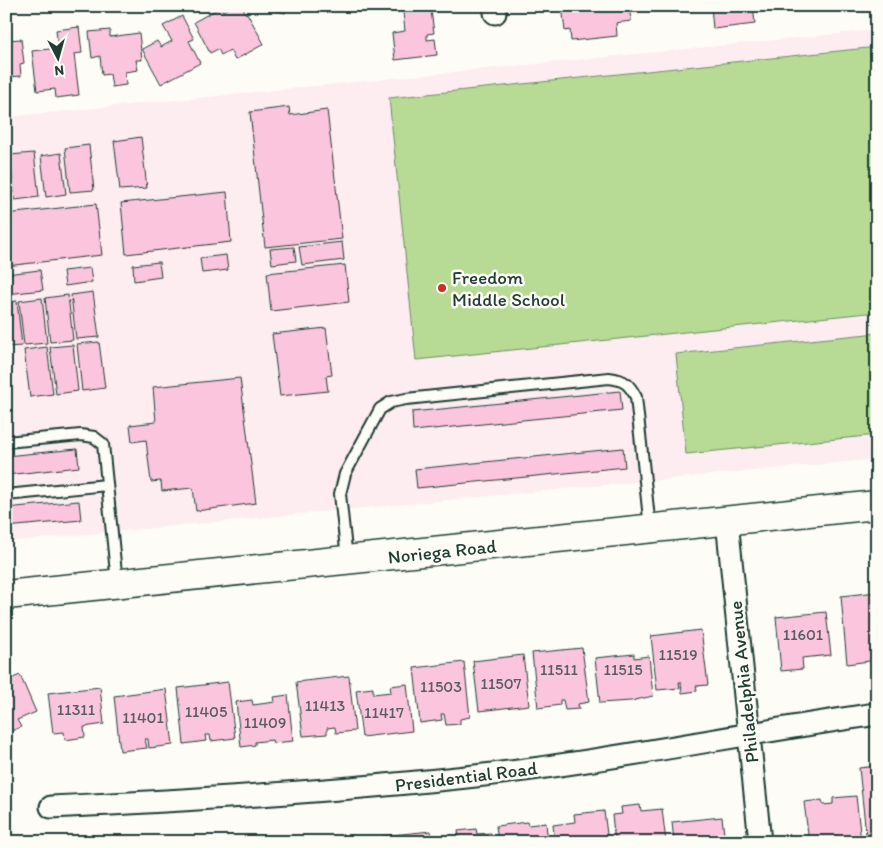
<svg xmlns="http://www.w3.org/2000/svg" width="883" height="848" viewBox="0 0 883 848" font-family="Itim,sans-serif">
  <rect width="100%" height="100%" fill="#fdfcf7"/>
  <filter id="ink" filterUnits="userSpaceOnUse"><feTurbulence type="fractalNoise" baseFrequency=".02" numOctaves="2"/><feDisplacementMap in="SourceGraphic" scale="10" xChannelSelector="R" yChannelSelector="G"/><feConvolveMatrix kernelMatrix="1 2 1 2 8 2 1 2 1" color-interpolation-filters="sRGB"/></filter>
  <g filter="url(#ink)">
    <polygon fill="#fdecf0" points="877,30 877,459 6,542 6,117"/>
    <g fill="#b7db95" stroke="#6b8c64">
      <polygon points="877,47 877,312 416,360 389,98"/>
      <polygon points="877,333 877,435 686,454 676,354"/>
    </g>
    <g fill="#fcc5de" stroke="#1f3d34">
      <polygon points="232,6 242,6 246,14 247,13 264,44 235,60 230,50 221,55 218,49 210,53 194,22 221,7 223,11"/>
      <polygon points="258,6 287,6 285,13"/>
      <polygon points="562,6 629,6 631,21 616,23 617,36 571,41 570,30 565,31"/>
      <polygon points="711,6 753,6 755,24 713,29"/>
      <polygon points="431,10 434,33 427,34 427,40 435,39 437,55 395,60 392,33 405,31 403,13"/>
      <polygon points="182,16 194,39 189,41 200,63 161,84 142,49 157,41 161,47 172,41 163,26"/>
      <polygon points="79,27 82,53 74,54 79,95 56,98 55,89 37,91 32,51 58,48 56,30"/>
      <polygon points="110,30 110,37 139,33 142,60 136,60 138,70 125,72 126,85 112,87 110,74 102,75 100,56 92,58 89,32"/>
      <polygon points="21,39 24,63 20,64 21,76 9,77 11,89 6,90 6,40"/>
      <polygon points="289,107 290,115 327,110 342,239 265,247 250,112"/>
      <polygon points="141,137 147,188 120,190 114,141"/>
      <polygon points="89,145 94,190 70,192 65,148"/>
      <polygon points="34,153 39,197 15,200 10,155"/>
      <polygon points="61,153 66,194 46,197 41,156"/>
      <polygon points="227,192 231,242 126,254 121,203"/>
      <polygon points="96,204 102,255 6,266 6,214"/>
      <polygon points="342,242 344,260 302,265 299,247"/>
      <polygon points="294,247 296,261 272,264 270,249"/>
      <polygon points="226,255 228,270 202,273 200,258"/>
      <polygon points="159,262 161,277 134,281 133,265"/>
      <polygon points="345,265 349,302 271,311 267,273"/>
      <polygon points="90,268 92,282 65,286 63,271"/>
      <polygon points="40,270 43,290 6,294 6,274"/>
      <polygon points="93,292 99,337 76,339 71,295"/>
      <polygon points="68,295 73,340 50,342 45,298"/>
      <polygon points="42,298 47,343 24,345 19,301"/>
      <polygon points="17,301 22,346 6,347 6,302"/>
      <polygon points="326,328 332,375 326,376 328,391 280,396 272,334"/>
      <polygon points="99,342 105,388 82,391 77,344"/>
      <polygon points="73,345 78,391 56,394 50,347"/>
      <polygon points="47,347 53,394 30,397 24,350"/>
      <polygon points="240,378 256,503 196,511 193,488 162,491 161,481 151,482 146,440 132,442 130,425 156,422 153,387"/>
      <polygon points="620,391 622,410 413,431 412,412"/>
      <polygon points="623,448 625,467 417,488 415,469"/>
      <polygon points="77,449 79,467 6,475 6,456"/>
      <polygon points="79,501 81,520 6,527 6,508"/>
      <polygon points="877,592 877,660 847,664 841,596"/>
      <polygon points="826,612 831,655 802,658 803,669 781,671 776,617"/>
      <polygon points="701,630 708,685 696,686 697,691 682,693 681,682 679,682 680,688 657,690 651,636"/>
      <polygon points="582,648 589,702 578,704 579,709 565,710 563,700 560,700 560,705 538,708 532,653"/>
      <polygon points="634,654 634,658 649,656 653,696 631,701 600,703 595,658"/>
      <polygon points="523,655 529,705 479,711 473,661"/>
      <polygon points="464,662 470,717 460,719 460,724 446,725 444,714 441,714 442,720 420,723 414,668"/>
      <polygon points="20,675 36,712 17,720 21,727 6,733 6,681"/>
      <polygon points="349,676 355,731 336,733 335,727 327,728 327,734 303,736 296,682"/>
      <polygon points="228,682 235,738 211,741 210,735 205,735 206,741 184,744 178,688"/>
      <polygon points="407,684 412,731 362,737 356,690 373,688 373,694 391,692 390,686"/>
      <polygon points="100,687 104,724 84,727 85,737 65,740 64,732 53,733 48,693"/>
      <polygon points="166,689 173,745 149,748 148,739 145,739 147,748 120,751 114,696"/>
      <polygon points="288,695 293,741 273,743 272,740 255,742 255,745 241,747 236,702 252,700 253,705 275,702 274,697"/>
      <polygon points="877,766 877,833 866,834 859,768"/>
      <polygon points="856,796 861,841 809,842 804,802 822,800 823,805 833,804 833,798"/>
      <polygon points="640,805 641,811 662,809 666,842 615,842 612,815 622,814 621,807"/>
      <polygon points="604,811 608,842 555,842 553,825 575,822 574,814"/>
      <polygon points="722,817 725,842 674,842 672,822"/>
      <polygon points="527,822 528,825 546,823 548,842 498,842 496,826"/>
      <polygon points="476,829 477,834 491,833 492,842 440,842 440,839 459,837 458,831"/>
      <polygon points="431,831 432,842 382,842 382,836"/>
      <polygon points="374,837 375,842 355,842 355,839"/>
    </g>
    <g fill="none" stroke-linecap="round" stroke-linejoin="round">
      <g stroke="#1f3d34" stroke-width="14">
        <g id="lane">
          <polyline points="6,442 81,435 94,437 103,444 117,583"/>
          <polyline points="6,495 107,485"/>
          <path d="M347,559L340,494L345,474L380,409L391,402L406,399L609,378C625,380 629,384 636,397L650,528"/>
        </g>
      </g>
      <g stroke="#1f3d34" stroke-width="25">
        <g id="street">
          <polyline points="495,6 495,13"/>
          <polyline points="727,521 760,842"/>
          <path d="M51,807C199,800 346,791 493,774C622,759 749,732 877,714"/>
        </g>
      </g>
      <g stroke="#1f3d34" stroke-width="31">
        <polyline id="secondary" points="6,595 877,505"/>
      </g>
      <use href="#lane" stroke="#fdfcf7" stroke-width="10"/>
      <use href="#street" stroke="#fdfcf7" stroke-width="21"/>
      <use href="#secondary" stroke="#fdfcf7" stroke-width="28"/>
    </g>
  </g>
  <circle fill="#c8321e" stroke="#fdfcf7" stroke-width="2" cx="442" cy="288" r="5"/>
  <g text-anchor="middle" stroke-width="5" stroke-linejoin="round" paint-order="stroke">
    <g font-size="16" fill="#565f5e">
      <text x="803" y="640">11601</text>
      <text x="678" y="660">11519</text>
      <text x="559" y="675">11511</text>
      <text x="623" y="675">11515</text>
      <text x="501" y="689">11507</text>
      <text x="441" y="692">11503</text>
      <text x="325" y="711">11413</text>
      <text x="76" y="715">11311</text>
      <text x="206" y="717">11405</text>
      <text x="384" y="718">11417</text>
      <text x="143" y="723">11401</text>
      <text x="265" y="728">11409</text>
    </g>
    <g font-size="19" fill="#1f3d34" stroke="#fdfcf7" text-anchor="start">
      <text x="452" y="284">Freedom<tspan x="452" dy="22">Middle School</tspan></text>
    </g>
    <g font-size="19" fill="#1f3d34" stroke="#fdfcf7">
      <text transform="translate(442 551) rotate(-6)" y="7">Noriega Road</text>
      <text transform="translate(743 682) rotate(-96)" y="7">Philadelphia Avenue</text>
      <text transform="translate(466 776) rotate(-7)" y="7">Presidential Road</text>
    </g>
  </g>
  <rect width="883" height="848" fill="none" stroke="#fdfcf7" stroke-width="25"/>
  <rect x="12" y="12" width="858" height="823" fill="none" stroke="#1f3d34" stroke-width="2" filter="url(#ink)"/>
  <g transform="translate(58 58) rotate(174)" stroke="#fdfcf7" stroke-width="4" paint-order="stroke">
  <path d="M0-4L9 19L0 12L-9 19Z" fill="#1f3d34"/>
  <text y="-8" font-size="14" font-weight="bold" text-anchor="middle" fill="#1f3d34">N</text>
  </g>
</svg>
